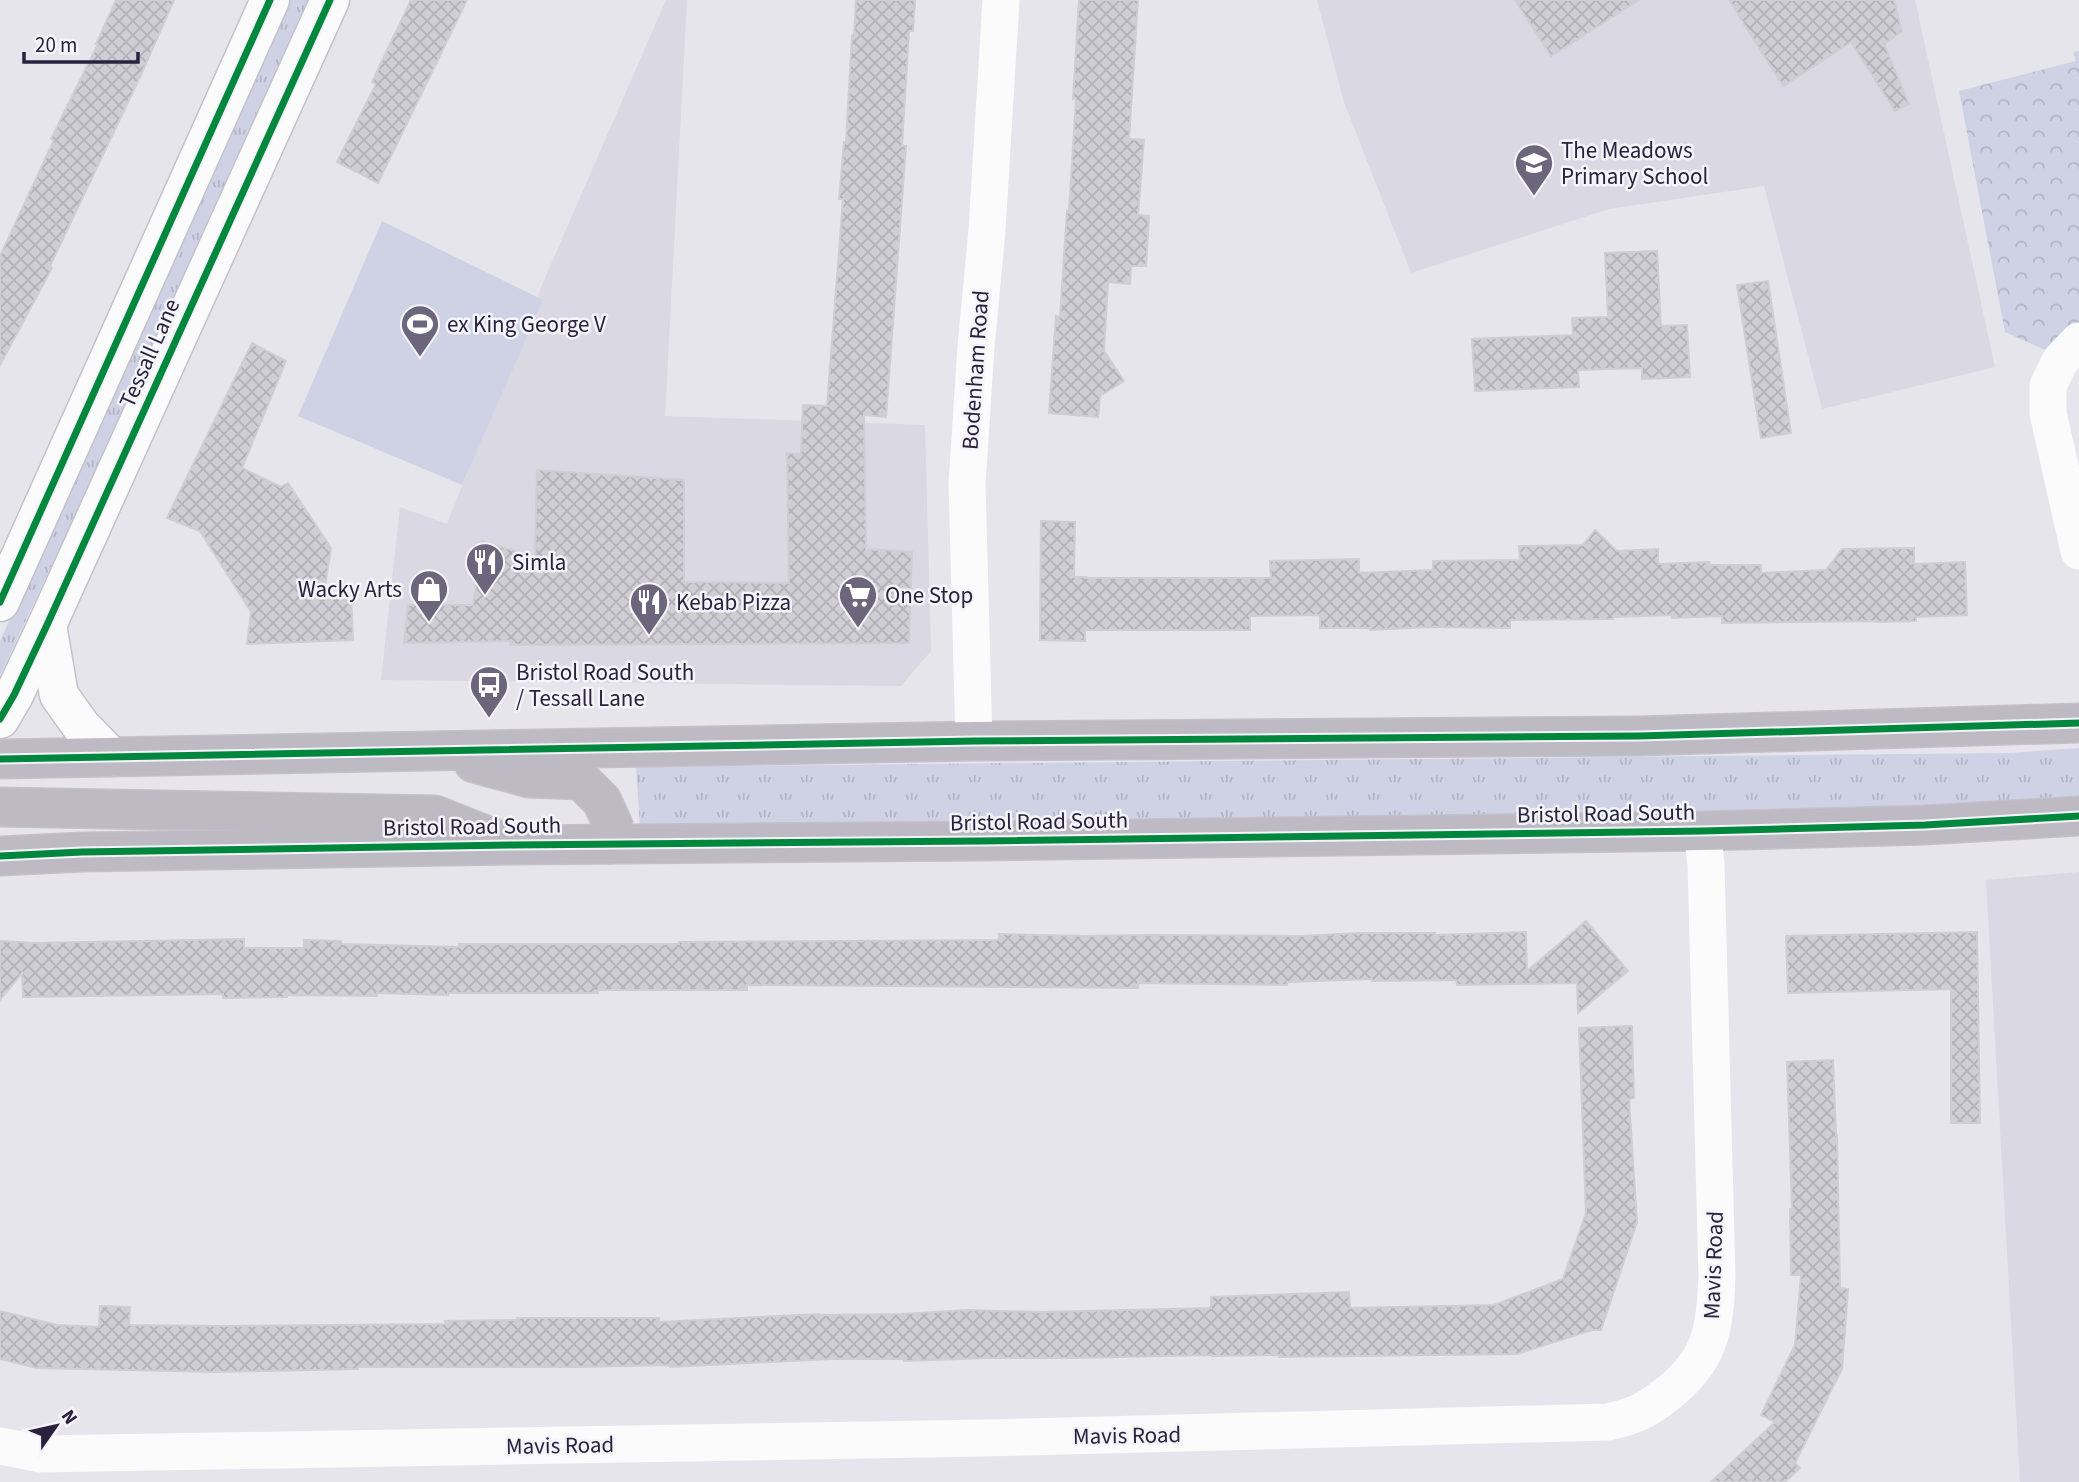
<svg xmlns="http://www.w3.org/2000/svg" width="2079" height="1482" viewBox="0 0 2079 1482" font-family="'Source Sans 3',sans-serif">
  <defs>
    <pattern id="grass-tufts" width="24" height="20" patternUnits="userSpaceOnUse" patternTransform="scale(1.75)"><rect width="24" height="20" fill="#cfd2e4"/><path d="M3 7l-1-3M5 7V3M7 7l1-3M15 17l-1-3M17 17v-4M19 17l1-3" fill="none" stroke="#b2b4c5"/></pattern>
    <pattern id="park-crowns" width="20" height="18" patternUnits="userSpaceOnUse" patternTransform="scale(1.75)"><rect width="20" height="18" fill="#cfd2e4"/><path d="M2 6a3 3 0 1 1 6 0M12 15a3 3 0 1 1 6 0" fill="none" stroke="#b2b4c5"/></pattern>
    <pattern id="building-cross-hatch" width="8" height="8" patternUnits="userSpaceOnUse" patternTransform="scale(1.75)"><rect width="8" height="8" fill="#cfced4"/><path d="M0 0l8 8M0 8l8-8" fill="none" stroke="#b2b1b7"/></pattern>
  </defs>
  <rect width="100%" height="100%" fill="#e6e5eb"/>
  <g fill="#d9d8e3">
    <polygon points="666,0 687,0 665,416 925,425 931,651 901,686 381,680 400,507 447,524 545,278"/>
    <polygon points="1317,0 1915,0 1995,367 1822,409 1764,186 1609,209 1411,273 1344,102"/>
    <polygon points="2079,872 2079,1482 2020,1482 1986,880"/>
  </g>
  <g fill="url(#grass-tufts)">
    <polygon points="289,0 318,0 0,675 0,641"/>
    <polygon points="2079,748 2079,800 1961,810 640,828 636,767 2009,753"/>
  </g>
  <polygon fill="url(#park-crowns)" points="2079,51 2079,333 2054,354 2005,332 1959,91 2076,61 2073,52"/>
  <polygon fill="#cfd2e4" points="382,221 543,300 462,485 298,416"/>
  <g fill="url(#building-cross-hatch)" stroke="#cfced4" stroke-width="2">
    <polygon points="116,0 174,0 140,77 50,266 52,268 0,365 0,256 54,140 51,139 98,44 96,44"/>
    <polygon points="411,0 467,0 378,183 337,162 376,84 372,82"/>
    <polygon points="856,0 915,0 913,31 909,31 902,146 906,146 886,417 864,415 866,549 912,552 909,643 510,645 510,641 404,643 408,605 473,605 482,541 535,557 537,470 684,480 684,582 789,583 787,453 801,454 803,405 827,406 843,199 839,199 844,142 846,142 852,35 854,35"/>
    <polygon points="1079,0 1138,0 1129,139 1144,140 1138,215 1149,216 1146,266 1131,266 1130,284 1108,282 1104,351 1124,381 1100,396 1098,417 1049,413 1056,316 1060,317 1067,211 1069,211 1076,99 1073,99"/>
    <polygon points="1515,0 1639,0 1551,56"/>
    <polygon points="1729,0 1894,0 1902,31 1884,44 1909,104 1895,111 1851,42 1783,86"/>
    <polygon points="1657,251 1661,326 1687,325 1690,377 1642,379 1642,368 1578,370 1579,387 1475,391 1472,339 1573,335 1572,318 1608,317 1605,253"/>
    <polygon points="1768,281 1791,433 1761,438 1737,285"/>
    <polygon points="252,343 286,361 242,468 281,487 288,483 331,548 324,594 351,594 353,640 247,644 251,612 200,531 167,518"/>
    <polygon points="1041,521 1075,522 1074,577 1086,577 1086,578 1271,578 1270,561 1359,559 1359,573 1433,570 1433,561 1520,560 1519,546 1583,545 1595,530 1617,551 1658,549 1658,564 1709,562 1709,565 1761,565 1761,573 1826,570 1842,549 1914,548 1914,564 1965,562 1967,615 1916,617 1916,621 1876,622 1876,621 1722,623 1722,616 1672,618 1672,615 1613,617 1613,619 1510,620 1510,628 1429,627 1370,630 1370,628 1320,628 1320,615 1250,616 1250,630 1085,630 1085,641 1040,640"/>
    <polygon points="1586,921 1628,971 1578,1013 1577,983 1457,985 1456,980 1372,981 1372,979 1287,982 1287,985 1138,983 1138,988 747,985 747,990 598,990 598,993 448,993 448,995 377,993 377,996 287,995 287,997 223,998 223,994 23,997 22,973 0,1000 0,941 35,943 244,939 244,948 304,948 304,940 341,941 341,944 459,947 459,944 679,944 679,942 999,940 999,934 1086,936 1149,935 1300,936 1361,933 1435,933 1435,935 1526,932 1527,971"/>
    <polygon points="1977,932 1980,1123 1951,1123 1951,989 1788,993 1786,936"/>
    <polygon points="1632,1026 1634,1098 1629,1099 1637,1222 1601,1330 1592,1330 1517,1354 1279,1357 1279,1355 1212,1356 1212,1355 1074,1358 988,1358 904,1361 904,1359 832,1359 670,1367 669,1365 582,1367 358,1367 358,1369 215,1372 37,1368 0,1359 0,1311 57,1325 99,1327 100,1306 130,1307 129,1325 223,1326 445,1324 445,1321 517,1320 517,1318 659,1318 659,1322 819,1314 819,1315 902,1314 967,1310 1041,1312 1211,1308 1211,1297 1349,1292 1350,1308 1494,1305 1563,1279 1586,1213 1579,1028"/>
    <polygon points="1833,1060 1836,1135 1837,1135 1840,1288 1848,1289 1842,1369 1795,1463 1800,1468 1785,1482 1711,1482 1775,1422 1761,1415 1795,1345 1801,1275 1791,1275 1790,1209 1792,1209 1787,1062"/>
  </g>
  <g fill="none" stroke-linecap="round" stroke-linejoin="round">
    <g stroke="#c4c1cb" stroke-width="41">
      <g id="secondary">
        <polyline points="0,602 270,0"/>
        <polyline points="47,625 59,695 81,726 111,757"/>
        <polyline points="0,719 14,695 47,625 330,0"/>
      </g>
    </g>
    <g stroke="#c3c1ca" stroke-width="41">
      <g id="highway">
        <polyline points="0,759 974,741 1639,736 2079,723"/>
        <polyline points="474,763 529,778 581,780 602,801 613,825 610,844"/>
        <polyline points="0,807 435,815 493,838"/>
        <polyline points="0,856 82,852 512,845 980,841 1702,831 1925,825 2079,816"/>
      </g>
    </g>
    <g stroke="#fbfbfc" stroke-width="37">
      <polyline points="2079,341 2060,361 2048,386 2048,413 2079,551"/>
      <polyline points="974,741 967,484 976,347 987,230 1001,0"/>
      <path d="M0,1446L41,1454L985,1438L1608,1422C1634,1416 1644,1412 1666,1395C1710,1361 1715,1331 1717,1277L1706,864L1702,831"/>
    </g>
    <use href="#secondary" stroke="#fbfbfc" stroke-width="38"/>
    <use href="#highway" stroke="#bdbac3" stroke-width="38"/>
    <g stroke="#f4f4f9" stroke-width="11">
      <g id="cycleway">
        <polyline points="0,602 270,0"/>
        <polyline points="0,719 14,695 47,625 330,0"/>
        <polyline points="0,759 974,741 1639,736 2079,723"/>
        <polyline points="0,856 82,852 512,845 980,841 1702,831 1925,825 2079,816"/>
      </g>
    </g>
    <use href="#cycleway" stroke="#00873e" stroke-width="7"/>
  </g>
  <defs>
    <g id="school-pin" transform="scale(2.0125)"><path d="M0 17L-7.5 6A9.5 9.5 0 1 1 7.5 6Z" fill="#6b667b" stroke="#f4f4f9"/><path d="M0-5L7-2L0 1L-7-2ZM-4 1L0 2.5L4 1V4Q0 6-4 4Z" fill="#fff"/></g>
    <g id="stadium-pin" transform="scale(2.0125)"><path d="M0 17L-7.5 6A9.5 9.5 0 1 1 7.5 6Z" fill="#6b667b" stroke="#f4f4f9"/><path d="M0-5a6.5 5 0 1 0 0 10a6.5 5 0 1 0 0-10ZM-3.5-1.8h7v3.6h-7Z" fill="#fff"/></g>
    <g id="restaurant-pin" transform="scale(2.0125)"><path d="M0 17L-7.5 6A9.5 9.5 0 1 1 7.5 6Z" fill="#6b667b" stroke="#f4f4f9"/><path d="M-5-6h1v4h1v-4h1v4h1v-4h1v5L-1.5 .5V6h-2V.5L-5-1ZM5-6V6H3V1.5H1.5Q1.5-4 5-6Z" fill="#fff"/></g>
    <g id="shop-pin" transform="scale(2.0125)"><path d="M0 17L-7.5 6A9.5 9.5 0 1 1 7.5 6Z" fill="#6b667b" stroke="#f4f4f9"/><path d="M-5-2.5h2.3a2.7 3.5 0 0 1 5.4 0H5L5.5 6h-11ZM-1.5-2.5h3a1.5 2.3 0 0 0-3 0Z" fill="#fff"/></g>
    <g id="supermarket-pin" transform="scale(2.0125)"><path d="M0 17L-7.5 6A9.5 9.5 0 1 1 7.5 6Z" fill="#6b667b" stroke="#f4f4f9"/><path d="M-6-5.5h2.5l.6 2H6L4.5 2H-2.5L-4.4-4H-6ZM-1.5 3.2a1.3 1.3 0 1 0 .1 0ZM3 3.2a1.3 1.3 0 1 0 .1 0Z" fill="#fff"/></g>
    <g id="bus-pin" transform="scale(2.0125)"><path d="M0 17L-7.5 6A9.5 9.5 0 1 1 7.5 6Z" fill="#6b667b" stroke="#f4f4f9"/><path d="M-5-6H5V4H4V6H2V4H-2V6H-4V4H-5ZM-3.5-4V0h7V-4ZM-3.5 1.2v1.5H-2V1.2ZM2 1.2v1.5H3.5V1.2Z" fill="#fff"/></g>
  </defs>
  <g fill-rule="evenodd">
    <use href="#school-pin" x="1534" y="163"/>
    <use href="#stadium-pin" x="420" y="324"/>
    <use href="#restaurant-pin" x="485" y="562"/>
    <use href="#shop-pin" x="429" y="589"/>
    <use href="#supermarket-pin" x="858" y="595"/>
    <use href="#restaurant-pin" x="649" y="602"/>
    <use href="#bus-pin" x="489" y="685"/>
  </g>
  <g text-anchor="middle" stroke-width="5" stroke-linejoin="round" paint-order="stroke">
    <g font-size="23" fill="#29223f" stroke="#f4f4f9" text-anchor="start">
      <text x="1561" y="158">The Meadows<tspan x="1561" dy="26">Primary School</tspan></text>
      <text x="447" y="332">ex King George V</text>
      <text x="512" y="570">Simla</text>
      <text x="402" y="597" text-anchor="end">Wacky Arts</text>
      <text x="885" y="603">One Stop</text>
      <text x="676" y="610">Kebab Pizza</text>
      <text x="516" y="680">Bristol Road South<tspan x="516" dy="26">/ Tessall Lane</tspan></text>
    </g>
    <g font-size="23" fill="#29223f" stroke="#f4f4f9">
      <text transform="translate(149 353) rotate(-66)" y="8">Tessall Lane</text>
      <text transform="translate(975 370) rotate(-86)" y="8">Bodenham Road</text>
      <text transform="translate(1606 813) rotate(-1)" y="8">Bristol Road South</text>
      <text transform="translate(1039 821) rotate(-1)" y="8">Bristol Road South</text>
      <text transform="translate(472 826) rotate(-1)" y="8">Bristol Road South</text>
      <text transform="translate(1713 1265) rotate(-88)" y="8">Mavis Road</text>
      <text transform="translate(1127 1435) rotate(-1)" y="8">Mavis Road</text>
      <text transform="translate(560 1445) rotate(-1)" y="8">Mavis Road</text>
    </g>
  </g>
  <g transform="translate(56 1426) rotate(56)" stroke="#f4f4f9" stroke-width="5" paint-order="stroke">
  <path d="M0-5L12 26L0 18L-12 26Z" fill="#29223f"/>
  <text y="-10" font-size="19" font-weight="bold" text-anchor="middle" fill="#29223f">N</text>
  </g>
  <path d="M24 52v10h114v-10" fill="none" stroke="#29223f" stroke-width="3.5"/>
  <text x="35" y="52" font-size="21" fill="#29223f" stroke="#f4f4f9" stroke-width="5" paint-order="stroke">20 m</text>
</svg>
